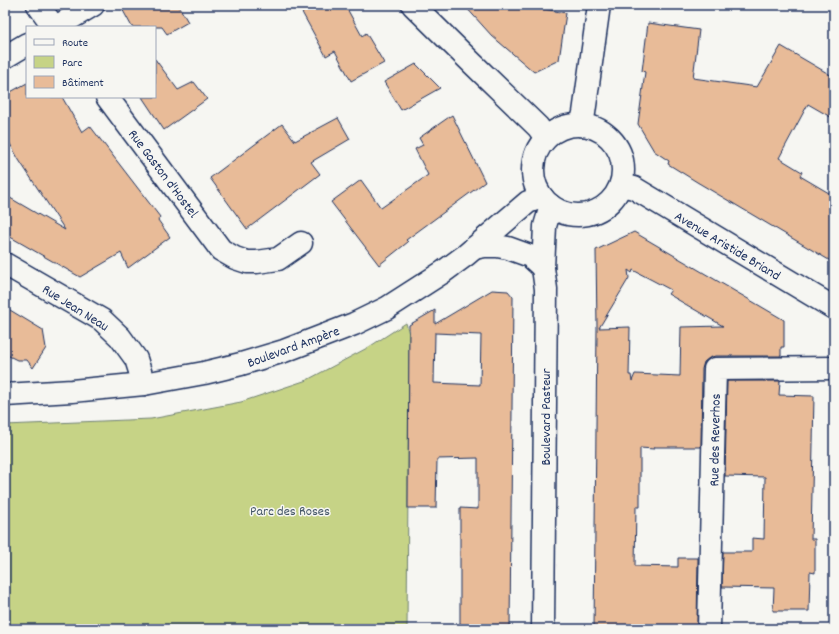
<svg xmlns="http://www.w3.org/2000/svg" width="839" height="634" viewBox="0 0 839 634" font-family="Dekko,sans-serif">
  <rect width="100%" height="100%" fill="#f6f6f2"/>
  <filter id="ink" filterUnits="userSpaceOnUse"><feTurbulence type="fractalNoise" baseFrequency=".025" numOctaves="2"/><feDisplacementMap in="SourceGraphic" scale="8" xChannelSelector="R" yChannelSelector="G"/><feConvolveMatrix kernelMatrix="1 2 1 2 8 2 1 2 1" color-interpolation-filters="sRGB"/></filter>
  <g filter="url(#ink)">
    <polygon fill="#c6d386" stroke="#708172" points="406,323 409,334 407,629 5,629 5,425 151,419 241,402 307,380 369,347"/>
    <g fill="#e8bb98" stroke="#1b2f5e" fill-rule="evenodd">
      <polygon points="120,5 178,5 188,22 167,34 162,27 132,27"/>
      <polygon points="298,5 345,5 362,36 366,33 384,63 351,81 335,51 326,56"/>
      <polygon points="464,5 521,5 566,13 559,60 534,72 492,36"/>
      <polygon points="648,23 699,30 693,78 757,87 781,46 834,77 834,119 808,104 779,158 802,172 800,176 834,196 834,263 697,182 668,164 669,161 654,151 638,124 645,72 642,71"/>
      <polygon points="155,59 178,90 194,82 207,99 164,130 142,97 155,97"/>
      <polygon points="416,64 440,88 401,110 384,82"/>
      <polygon points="27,83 27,97 62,97 82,132 90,126 160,217 158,220 170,237 128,268 121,253 80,277 5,234 5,195 65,230 19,160 5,135 5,95"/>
      <polygon points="452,115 485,182 406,240 408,242 379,265 331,202 361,180 381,208 428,175 415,149 423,145 419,138"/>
      <polygon points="338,118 350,139 311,162 320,174 247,229 210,178 282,124 295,141"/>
      <path d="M634,232L784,320V347H781V356H715L709,358L704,362L702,369L701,447H654V449L640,448V507H636L635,566L678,567V558H698L697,629H594L597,328L596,250ZM628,270L632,273L633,270L671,290L668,294L723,326L681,327L680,376L635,374L632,381L631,375H629L630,327L599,328L629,278Z"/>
      <path d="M492,290L508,291L513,297L510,629H460V508L478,509V458L437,459L436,508H408L409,325L435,310V324ZM435,333L481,335L480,385L434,383Z"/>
      <polygon points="5,307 43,330 46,348 33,368 27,360 17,360 5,354"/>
      <polygon points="727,381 780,381 779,395 814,396 811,539 815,539 815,573 810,572 809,611 773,611 774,588 722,587 723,552 752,552 752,538 764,539 765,477 725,476"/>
    </g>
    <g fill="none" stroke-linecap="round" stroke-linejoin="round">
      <g stroke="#1b2f5e" stroke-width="25">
        <g id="street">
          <polyline points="38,5 54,27"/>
          <polyline points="413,5 472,63 538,127 546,138"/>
          <polyline points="56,27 93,5"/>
          <polyline points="5,57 27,44"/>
          <polyline points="107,97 221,250 235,258 247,262 257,262 278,259 301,243"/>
          <polyline points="474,248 485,246 497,246 508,248 530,256 543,268"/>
          <polyline points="5,264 102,320 120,337 136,359 144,384"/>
          <polyline points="709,629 715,369 834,368"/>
        </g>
      </g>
      <g stroke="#1b2f5e" stroke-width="25">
        <g id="secondary">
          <polyline points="581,125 584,113 599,5"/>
          <circle cx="578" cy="170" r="45"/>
          <polyline points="621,185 634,188 834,308"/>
          <polyline points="5,395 72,391 144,384 204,373 241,364 284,351 354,324 387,308 443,272 466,255 528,202 542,197"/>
          <polyline points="543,629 546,289 543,268 545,226 551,206"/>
        </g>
      </g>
      <use href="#street" stroke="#f6f6f2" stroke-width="22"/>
      <use href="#secondary" stroke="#f6f6f2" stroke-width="22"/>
    </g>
  </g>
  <g text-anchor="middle" stroke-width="3" stroke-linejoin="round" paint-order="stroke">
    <g font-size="14" fill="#1b2f5e" stroke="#f6f6f2">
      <text transform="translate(164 173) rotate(53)" y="5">Rue Gaston d'Hostel</text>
      <text transform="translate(728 245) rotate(31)" y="5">Avenue Aristide Briand</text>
      <text transform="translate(76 307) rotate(32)" y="5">Rue Jean Neau</text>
      <text transform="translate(293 346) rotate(-20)" y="5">Boulevard Ampère</text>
      <text transform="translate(545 417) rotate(-90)" y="5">Boulevard Pasteur</text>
      <text transform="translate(714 440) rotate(-89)" y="5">Rue des Reverhos</text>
    </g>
    <g font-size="14" fill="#465868" stroke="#f6f6f2">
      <text x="290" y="515">Parc des Roses</text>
    </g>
  </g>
  <rect width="839" height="634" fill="none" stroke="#f6f6f2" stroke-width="20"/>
  <rect x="10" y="10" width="819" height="614" fill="none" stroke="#1b2f5e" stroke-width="1.5" filter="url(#ink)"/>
  <rect x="26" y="26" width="130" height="72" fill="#f6f6f2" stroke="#9ea6b7"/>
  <rect x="34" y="39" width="20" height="6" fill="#f6f6f2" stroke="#9ea6b7"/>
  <text x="62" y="46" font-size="12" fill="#1b2f5e">Route</text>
  <rect x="34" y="56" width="20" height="12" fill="#c6d386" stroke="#9ea6b7"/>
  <text x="62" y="66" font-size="12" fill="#1b2f5e">Parc</text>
  <rect x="34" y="76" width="20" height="12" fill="#e8bb98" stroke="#9ea6b7"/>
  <text x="62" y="86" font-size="12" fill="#1b2f5e">Bâtiment</text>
</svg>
